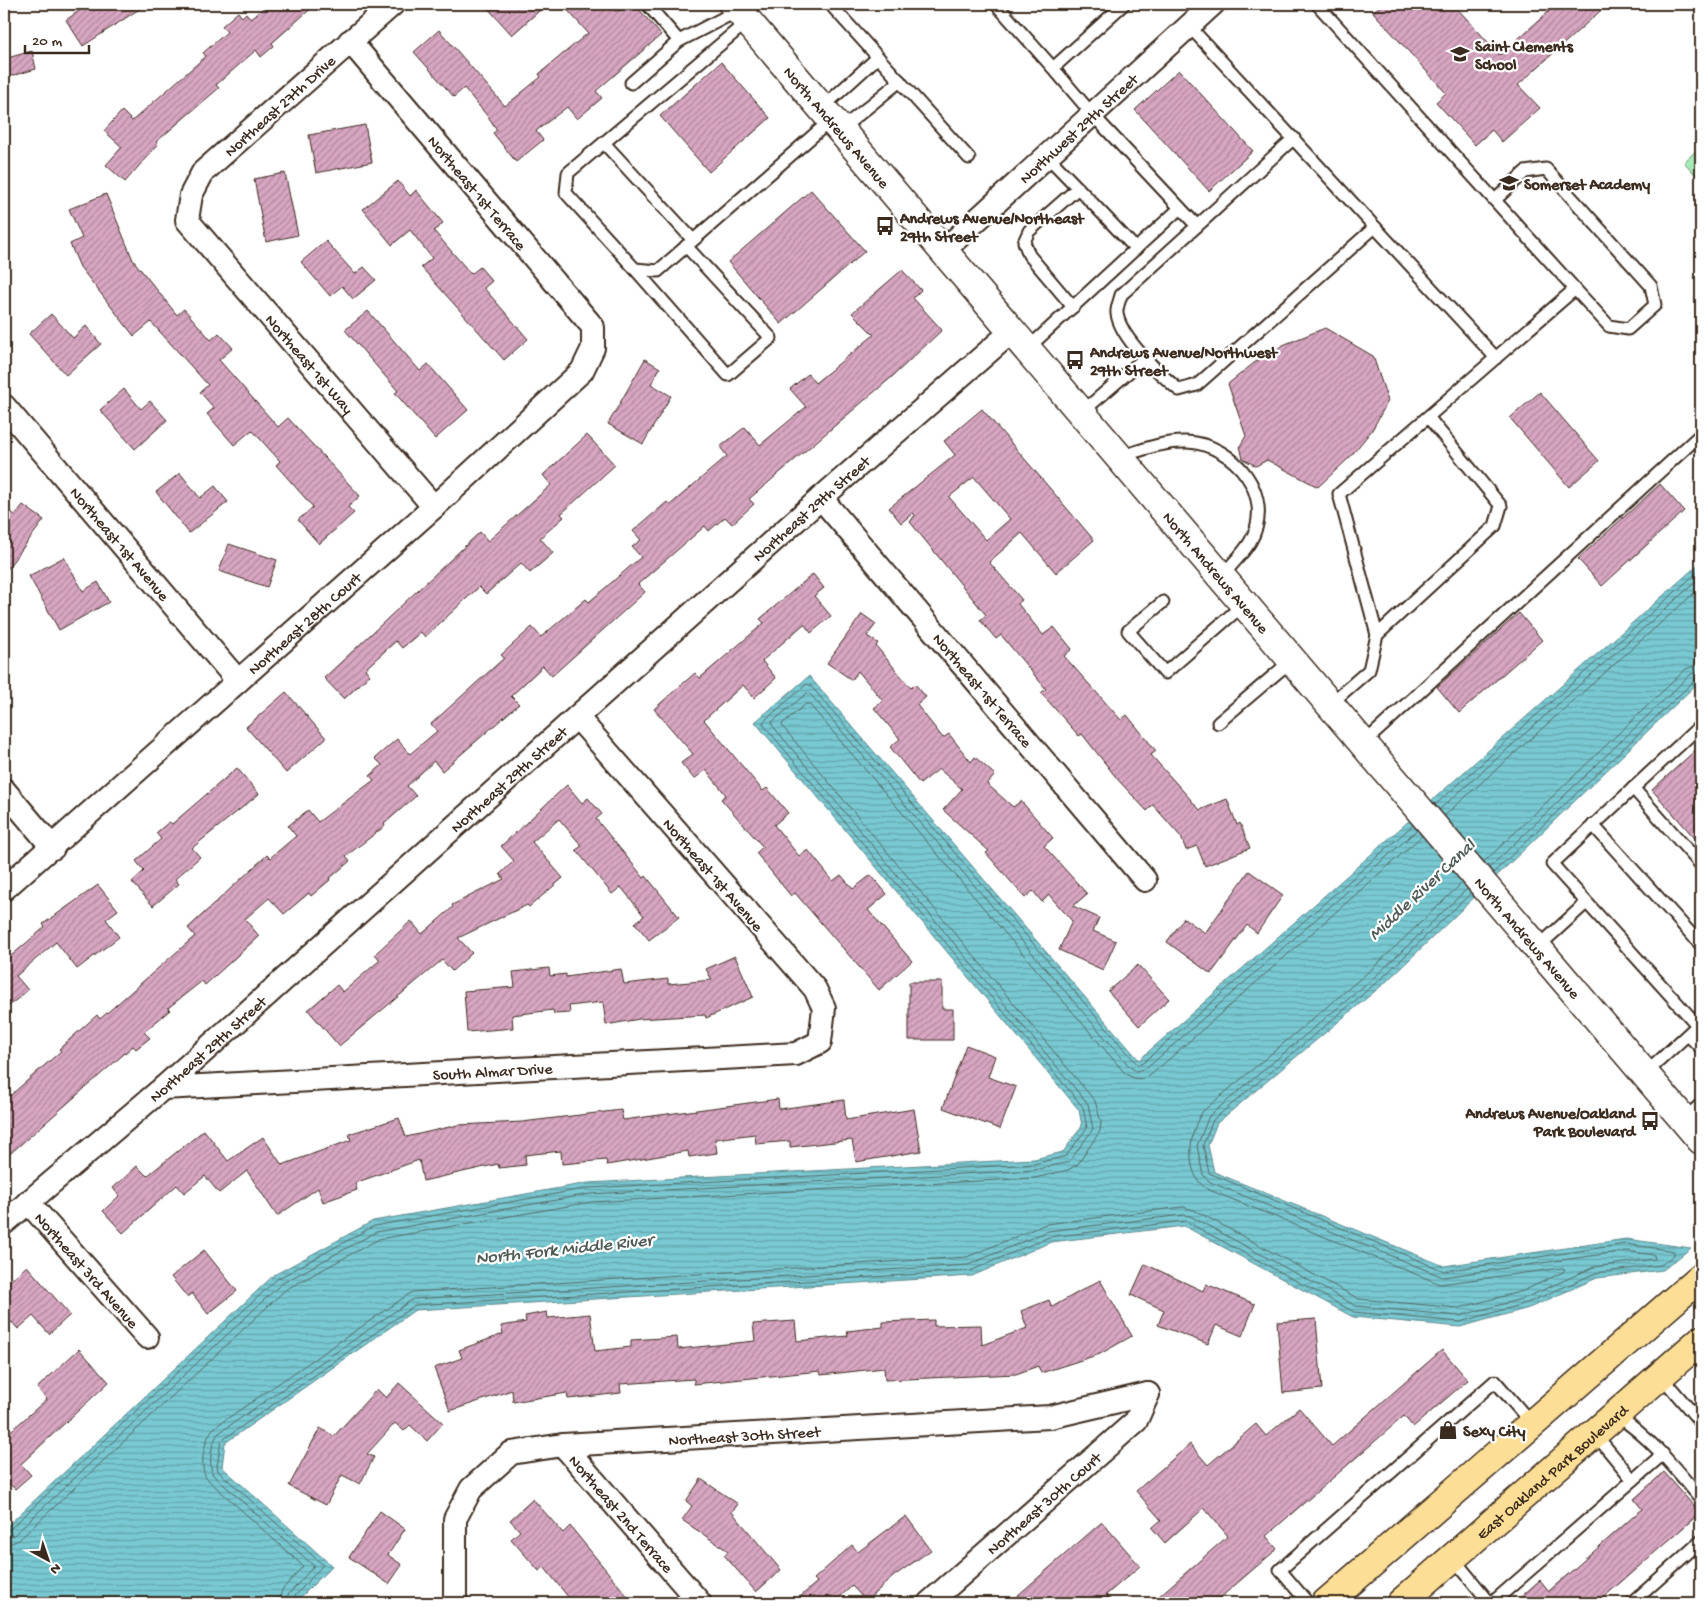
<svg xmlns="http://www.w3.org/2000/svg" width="1705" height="1607" viewBox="0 0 1705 1607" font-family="'Gochi Hand',sans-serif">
  <defs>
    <pattern id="water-rules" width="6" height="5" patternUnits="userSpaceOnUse" patternTransform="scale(1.25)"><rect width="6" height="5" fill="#79c9d3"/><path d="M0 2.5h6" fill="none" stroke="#64a3ab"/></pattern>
    <pattern id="building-hatch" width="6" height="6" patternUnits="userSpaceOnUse" patternTransform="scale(1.25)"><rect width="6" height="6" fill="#d8a6c2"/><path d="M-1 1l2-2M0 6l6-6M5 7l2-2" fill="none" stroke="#b0879d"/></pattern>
  </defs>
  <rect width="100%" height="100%" fill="#fff"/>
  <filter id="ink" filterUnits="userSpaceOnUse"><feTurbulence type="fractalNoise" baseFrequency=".02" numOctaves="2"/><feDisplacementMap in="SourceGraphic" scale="10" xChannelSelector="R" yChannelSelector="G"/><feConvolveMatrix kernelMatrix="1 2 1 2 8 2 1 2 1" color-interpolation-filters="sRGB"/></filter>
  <g filter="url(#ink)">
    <polygon fill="#a5ebb8" stroke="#708a6b" points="1701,146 1701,181 1684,162"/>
    <polygon fill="url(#water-rules)" stroke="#60898b" points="1701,562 1701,680 1386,982 1217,1123 1208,1145 1214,1172 1444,1266 1626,1239 1691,1248 1663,1270 1597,1278 1529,1308 1460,1327 1353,1317 1184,1226 1051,1242 972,1276 415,1310 225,1443 222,1467 332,1566 295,1603 4,1603 4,1529 274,1275 373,1221 588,1183 1034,1159 1063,1152 1082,1126 1079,1110 755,722 809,676 1139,1060"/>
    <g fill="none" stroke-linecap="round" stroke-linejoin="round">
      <g stroke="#546a66" stroke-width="1">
        <polyline points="1435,805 1701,569"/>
        <polyline points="1439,810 1701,577"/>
        <polyline points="1444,816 1701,587"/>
        <polyline points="1484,862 1686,669 1701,663"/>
        <polyline points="1489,868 1691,674 1701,671"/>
        <polyline points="1493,873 1696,679 1701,677"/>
        <polyline points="4,1532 9,1530 277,1279 374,1226 589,1188 1034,1164 1066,1156 1087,1128 1083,1107 763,724 764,721 807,684 810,685 1138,1065 1143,1063 1413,825"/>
        <polyline points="4,1538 14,1535 281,1284 376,1232 590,1194 1034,1170 1069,1162 1093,1129 1088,1104 772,725 772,722 807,693 810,694 1130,1067 1136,1071 1147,1068 1417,830"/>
        <path d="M4,1546L19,1540L285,1290L379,1239L591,1202L1035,1178L1068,1170L1078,1164L1100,1131L1101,1122L1095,1101L782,726L783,723L806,704H809L1124,1072C1133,1080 1143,1081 1152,1074L1422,836"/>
        <path d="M278,1603L282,1590L303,1566L206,1478C199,1465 204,1437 215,1427L412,1292L967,1257L1046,1224L1183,1207L1194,1210L1359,1299L1459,1308L1523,1291L1563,1272L1565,1269L1562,1268L1440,1284L1207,1189C1183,1174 1189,1130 1203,1111L1373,968L1462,883"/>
        <path d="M285,1603L288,1595L314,1566L213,1475C208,1465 211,1441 219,1433L413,1299L968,1265L1048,1231L1183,1215L1190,1216L1356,1306L1459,1316L1525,1298L1594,1267L1655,1259L1654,1255L1626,1251L1443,1277L1210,1182L1203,1175L1197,1146L1209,1116L1378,974L1467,889"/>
        <polyline points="292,1603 293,1598 323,1565 218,1471 217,1466 221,1441 415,1305 970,1271 1049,1237 1185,1221 1354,1312 1460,1322 1527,1303 1596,1273 1661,1265 1674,1255 1674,1251 1626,1244 1444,1271 1209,1173 1203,1145 1213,1120 1382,978 1471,893"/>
      </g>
    </g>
    <g fill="url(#building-hatch)" stroke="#3b2a1e" fill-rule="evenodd">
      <polygon points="89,4 147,4 83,46 66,20"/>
      <polygon points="268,4 316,4 272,43 274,46 261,57 256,50 216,85 219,88 156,142 158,144 125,182 106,165 122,147 104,131 122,111 132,121 206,56 203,53 227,32 222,26 238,12 242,17 246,13 251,19"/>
      <polygon points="484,4 547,4 512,35"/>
      <polygon points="562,4 608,4 615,11 638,8 661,35 596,91 602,98 577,119 567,107 536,131 543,140 516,162 493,133 497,130 489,118 464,88 454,97 414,52 439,30 505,106 541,77 539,74 588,33"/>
      <polygon points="1382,4 1453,4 1500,55 1557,4 1608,4 1518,85 1540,108 1502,142 1492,130 1475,145 1436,102 1446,93 1373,12"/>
      <polygon points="32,51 36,69 4,78 4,59"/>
      <polygon points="721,62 770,118 709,172 660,116"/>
      <polygon points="1179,70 1253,151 1209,191 1135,110"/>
      <polygon points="365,125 372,162 316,173 309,135"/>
      <polygon points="285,173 298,235 266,242 254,179"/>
      <polygon points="398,181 410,196 416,190 443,223 434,231 471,274 480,267 492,281 484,288 528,339 504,360 421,267 432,258 410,230 392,245 363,209"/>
      <polygon points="811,190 865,251 781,324 728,262"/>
      <polygon points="106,194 133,260 177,315 184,309 211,340 219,333 233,348 219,360 278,427 288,418 360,496 348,507 354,513 319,544 298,520 313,507 276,465 280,461 252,430 234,445 207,414 214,408 200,392 208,385 151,322 134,336 80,267 70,244 82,238 69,209"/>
      <polygon points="326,241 355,274 364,267 376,280 353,299 342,286 330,296 301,262"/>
      <polygon points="902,270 921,290 913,298 942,330 893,376 749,499 754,504 732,524 725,517 709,531 705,526 638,584 645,592 552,676 543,666 511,696 519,704 442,771 434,761 407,786 416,796 384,824 385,826 346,856 350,861 329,879 330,880 311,896 309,893 284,914 269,898 245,919 259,936 205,985 202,981 168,1008 170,1010 144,1032 150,1038 136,1049 133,1046 4,1159 4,1101 61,1051 59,1049 97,1015 100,1019 195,936 188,928 267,855 270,858 296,836 288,826 308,810 318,822 374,780 370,776 382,765 375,758 397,739 410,754 437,731 431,724 504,658 501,655 532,627 541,637 586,599 589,602 641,557 632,547 641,540 633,531 667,502 670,505 727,456 720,447 745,427 760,445 806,407 790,389 808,374 815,383 874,335 852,313"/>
      <polygon points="368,311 420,371 428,364 468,410 435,439 395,393 398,391 345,330"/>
      <polygon points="51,314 73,338 86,326 101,344 66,375 29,334"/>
      <polygon points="1325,328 1373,356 1388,401 1372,430 1350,457 1318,487 1267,460 1256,466 1243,459 1240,446 1246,436 1228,384 1254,363 1283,345"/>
      <polygon points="645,359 660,368 651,384 671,396 643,444 608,424"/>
      <polygon points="124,389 141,409 150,401 167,420 135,449 100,410"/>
      <polygon points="1540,392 1599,461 1569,487 1510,418"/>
      <path d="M982,409L1094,540L1056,573L1022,533L989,562L1022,600L1018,604L1043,635L1054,627L1072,649L1064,656L1121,720L1127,715L1156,751L1151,755L1200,810L1227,799L1237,825L1240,823L1250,848L1205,866L1197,846L1186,850L1181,837L1153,805L1147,811L1119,781L1082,734L1079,736L1041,693L1046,689L1001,635L996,639L980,620L986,615L910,522L915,515L913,513L901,523L889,508L955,455L944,441ZM974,477L1010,519L986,540L949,497Z"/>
      <polygon points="587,435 615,465 561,514 564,517 540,538 553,553 530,573 521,563 486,594 479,587 425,637 421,632 402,648 396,641 365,669 370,675 344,699 324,678 480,532 488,541 551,485 543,475"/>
      <polygon points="180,473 200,498 215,486 228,502 189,533 156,492"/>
      <polygon points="1660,484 1684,511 1602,586 1578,559"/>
      <polygon points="23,505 44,520 4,573 4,507 15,515"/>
      <polygon points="229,544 277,560 267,587 219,571"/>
      <polygon points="64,557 83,591 98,582 109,602 59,630 29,576"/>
      <polygon points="813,574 824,588 814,596 831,616 811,633 804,624 762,661 776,678 754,698 743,685 704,720 763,791 767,788 788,813 774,825 799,856 808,850 833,881 841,875 853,889 871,875 887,894 868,910 912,961 879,990 795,893 791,896 756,853 763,847 721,799 726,795 706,770 694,779 681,763 693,754 654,709 695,673 700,678 764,623 760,619"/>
      <polygon points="1519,613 1542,640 1459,713 1437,687"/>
      <polygon points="862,614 876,624 867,636 878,643 876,646 911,688 915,684 926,697 917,705 943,738 949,734 971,762 975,757 995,775 987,784 1013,807 1021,801 1053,838 1044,846 1087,894 1073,906 1099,918 1093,931 1116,941 1103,970 1059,950 1072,921 1049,895 1042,902 1033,891 1025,898 986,853 989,851 943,810 962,789 939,769 920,784 890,747 900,739 874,708 883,701 858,671 852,680 827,663"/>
      <polygon points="286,692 326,738 286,773 246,727"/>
      <polygon points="1701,745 1701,845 1652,790"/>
      <polygon points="237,768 259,794 192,848 200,857 175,879 179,884 153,906 132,882 144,871 136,861 161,839 156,833 169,822 172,824"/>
      <polygon points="567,785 582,803 588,798 602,814 596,819 644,878 646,876 679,917 649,940 635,923 644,916 621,887 612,894 576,850 582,846 559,819 532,842 563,878 529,907 527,905 458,938 472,953 452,971 442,960 339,1046 308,1010 337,985 343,992 380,960 375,954 411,921 422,934 453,907 452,905 504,879 500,874 514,861 501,846"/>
      <polygon points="1249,871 1283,895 1257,933 1247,925 1211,974 1167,942 1184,918 1205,933"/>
      <polygon points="98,885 118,910 106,919 119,937 77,969 56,942 16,976 28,990 4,1010 4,962 45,927 43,924"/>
      <polygon points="735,956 753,997 706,1018 705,1015 639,1019 606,1025 603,1002 569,1006 570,1013 554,1014 553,1010 512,1015 513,1028 467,1032 464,991 515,987 513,972 549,968 550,976 566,974 566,977 621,969 624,984 668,979 668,984 712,980 706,969"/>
      <polygon points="1138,965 1169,999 1139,1026 1108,991"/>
      <polygon points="909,982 942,982 942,1009 953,1009 953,1040 909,1040"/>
      <polygon points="966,1045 995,1056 988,1077 1016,1087 1000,1129 943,1108"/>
      <polygon points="778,1099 779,1109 844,1100 846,1120 914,1109 921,1151 856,1162 852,1140 790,1147 790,1141 756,1144 755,1134 715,1139 717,1153 689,1157 688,1151 607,1165 606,1160 562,1164 561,1151 525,1155 526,1165 499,1168 498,1164 423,1181 419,1160 355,1183 357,1190 323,1202 318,1188 277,1216 247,1171 219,1193 205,1176 184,1193 177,1185 123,1233 103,1211 119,1196 113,1188 137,1166 147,1176 204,1130 228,1161 263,1137 282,1165 351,1140 349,1134 399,1118 406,1137 458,1125 522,1122 621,1110 623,1120"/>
      <polygon points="204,1250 237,1291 208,1314 192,1293 187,1297 171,1277"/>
      <polygon points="1145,1264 1203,1291 1206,1284 1255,1304 1242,1336 1216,1325 1208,1344 1158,1325 1164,1310 1131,1295"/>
      <polygon points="27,1266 70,1315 49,1334 33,1316 18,1329 12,1322 4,1329 4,1286"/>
      <polygon points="1100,1280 1132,1336 1100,1354 1041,1373 1038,1366 1016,1374 885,1380 884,1368 821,1375 820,1371 694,1384 694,1379 620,1384 621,1393 568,1399 567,1393 513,1402 512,1390 450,1411 434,1368 462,1358 459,1350 503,1334 501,1326 526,1322 525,1316 547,1312 548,1318 590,1314 595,1351 631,1347 631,1340 677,1337 678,1349 755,1341 753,1324 795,1321 797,1341 848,1336 847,1331 883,1327 883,1322 934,1320 934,1326 981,1325 982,1345 1027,1328 1021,1311 1049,1300 1052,1307"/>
      <polygon points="1316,1319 1322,1389 1283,1393 1277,1322"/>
      <polygon points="79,1349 109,1382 21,1464 31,1475 15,1489 4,1479 4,1437 47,1399 37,1388"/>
      <polygon points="1442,1350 1468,1380 1413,1427 1404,1416 1266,1536 1277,1549 1214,1603 1151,1603 1228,1536 1204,1508 1165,1543 1152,1528 1161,1520 1136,1491 1159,1471 1190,1444 1208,1465 1256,1424 1266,1436 1299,1408 1332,1446"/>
      <polygon points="399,1383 443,1423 427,1441 410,1425 404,1431 395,1423 367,1454 374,1457 360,1484 342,1475 326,1505 289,1486 320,1428 334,1436 377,1389 386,1398"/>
      <polygon points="1664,1472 1700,1513 1597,1603 1514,1603 1540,1580 1549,1591 1642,1509 1634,1499"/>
      <polygon points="701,1479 738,1504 732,1512 781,1570 756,1592 724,1555 728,1551 682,1520 692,1506 686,1501"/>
      <polygon points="533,1499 563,1533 570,1526 633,1603 573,1603 544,1567 539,1571 511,1539 520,1531 510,1520"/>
      <polygon points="380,1511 405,1529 388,1555 402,1565 389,1584 349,1557"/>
      <polygon points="906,1516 931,1550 894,1576 866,1601 852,1586 833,1603 793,1603 817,1582 814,1579 852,1545 858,1552"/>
      <polygon points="1102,1522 1140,1566 1106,1595 1114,1603 1009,1603"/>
    </g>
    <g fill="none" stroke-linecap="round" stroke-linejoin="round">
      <g stroke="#3b2a1e" stroke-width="15">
        <g id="service">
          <polyline points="647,4 679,41"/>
          <polyline points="830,4 969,158"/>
          <polyline points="996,4 1053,68 1124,4"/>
          <polyline points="1317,4 1575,289 1339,494 1377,635"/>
          <polyline points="748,21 568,173 566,193 635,269 658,271 831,120"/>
          <polyline points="1189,26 1496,358"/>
          <polyline points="1053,68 1092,114 1197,226"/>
          <polyline points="631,83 679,41 739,10"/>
          <polyline points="822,108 878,57"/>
          <polyline points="840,130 900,81"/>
          <path d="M1294,138L1121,295C1120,300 1116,308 1117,314C1121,339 1160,374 1179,390L1197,385L1375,227"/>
          <polyline points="604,143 693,240"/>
          <polyline points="1047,156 1078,188"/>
          <polyline points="1495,200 1525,172 1546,169 1651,286 1655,305 1628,329 1609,326 1575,289"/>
          <polyline points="635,269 728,375 771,338 686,246"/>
          <polyline points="1073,307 1029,255 1024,242 1029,231 1078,188 1136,249"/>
          <polyline points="1027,349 1180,208"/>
          <polyline points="1081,413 1146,357"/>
          <path d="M1120,457C1141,450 1164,441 1187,442C1234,444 1277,496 1250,542C1243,554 1230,566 1221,577"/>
          <polyline points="1163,602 1128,631 1165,673 1244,604"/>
          <polyline points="1330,704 1369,670 1377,635 1495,526 1501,506 1428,417"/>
          <polyline points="1218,723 1292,660"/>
          <polyline points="1364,743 1701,434"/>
          <polyline points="1633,788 1701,865"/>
          <polyline points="1593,825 1701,945"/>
          <polyline points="1538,947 1586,903"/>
          <polyline points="1698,1026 1552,864 1701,725"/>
          <polyline points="1688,1035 1701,1048"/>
          <polyline points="1645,1074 1701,1022"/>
          <polyline points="1684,1120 1701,1104"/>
          <polyline points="1661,1376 1701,1423"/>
          <path d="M1616,1415C1650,1437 1675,1468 1701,1499"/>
          <polyline points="1595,1434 1633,1480"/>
          <polyline points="1453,1558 1490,1603"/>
          <polyline points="1308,1603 1280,1570 1495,1381 1532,1424"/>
          <polyline points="1492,1603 1663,1454"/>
          <polyline points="1632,1603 1701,1541"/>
        </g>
      </g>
      <g stroke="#3b2a1e" stroke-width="26">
        <g id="minor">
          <path id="s1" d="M393,4L203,172L191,195L187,220L434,507"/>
          <path id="s2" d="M942,252L1213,4"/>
          <path id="s3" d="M4,406L238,681"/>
          <path id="s4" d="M821,498L1145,880"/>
          <polyline points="4,790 53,848"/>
          <path id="s5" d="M4,889L434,507L582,371L593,348V327L350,41"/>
          <path id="s6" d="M163,1088L796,1054L820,1042L824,1008L815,989L577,717"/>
          <path id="s7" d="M28,1202L147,1337"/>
          <path id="s8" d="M4,1223L163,1088L821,498L1011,332"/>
          <path id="s9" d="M563,1445L700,1603"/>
          <path id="s10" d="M455,1603V1519L471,1489L511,1453L563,1445L1050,1417L1148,1394"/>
          <path id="s11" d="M929,1603L1136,1421L1148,1394"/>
        </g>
      </g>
      <g stroke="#3b2a1e" stroke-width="31">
        <g id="secondary">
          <path id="s12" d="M733,4L1701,1140"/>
        </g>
      </g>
      <g stroke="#3b2a1e" stroke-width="31">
        <g id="primary">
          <polyline points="1326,1603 1701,1277"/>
          <path id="s13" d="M1401,1603L1701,1340"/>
        </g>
      </g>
      <use href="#service" stroke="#fff" stroke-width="11"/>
      <use href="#minor" stroke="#fff" stroke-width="22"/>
      <use href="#secondary" stroke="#fff" stroke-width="28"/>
      <use href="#primary" stroke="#fcde96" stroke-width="28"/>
    </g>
  </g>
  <defs>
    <g id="school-bare" transform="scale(1.5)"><path d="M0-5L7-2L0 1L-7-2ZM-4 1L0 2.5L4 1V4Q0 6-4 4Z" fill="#3b2a1e" stroke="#fff" stroke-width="2.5" paint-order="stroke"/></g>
    <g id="bus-bare" transform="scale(1.5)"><path d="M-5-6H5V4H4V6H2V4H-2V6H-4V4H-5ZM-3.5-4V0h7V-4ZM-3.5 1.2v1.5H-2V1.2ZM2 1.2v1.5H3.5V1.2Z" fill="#3b2a1e" stroke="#fff" stroke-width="2.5" paint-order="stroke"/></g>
    <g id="shop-bare" transform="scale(1.5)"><path d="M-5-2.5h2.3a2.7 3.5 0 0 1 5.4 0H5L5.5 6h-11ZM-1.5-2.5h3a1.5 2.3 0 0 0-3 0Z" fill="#3b2a1e" stroke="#fff" stroke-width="2.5" paint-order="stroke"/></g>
  </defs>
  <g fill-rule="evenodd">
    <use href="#school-bare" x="1460" y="54"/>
    <use href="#school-bare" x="1509" y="183"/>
    <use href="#bus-bare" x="885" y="226"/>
    <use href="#bus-bare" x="1075" y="360"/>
    <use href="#bus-bare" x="1650" y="1121"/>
    <use href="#shop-bare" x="1448" y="1430"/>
  </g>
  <g text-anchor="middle" stroke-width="4.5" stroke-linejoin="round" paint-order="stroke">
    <g font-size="16" font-weight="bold" fill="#3b2a1e" stroke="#fff" text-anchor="start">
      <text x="1475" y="51">Saint Clements<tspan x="1475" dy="18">School</tspan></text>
      <text x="1524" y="189">Somerset Academy</text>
      <text x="900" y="223">Andrews Avenue/Northeast<tspan x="900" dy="18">29th Street</tspan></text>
      <text x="1090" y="357">Andrews Avenue/Northwest<tspan x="1090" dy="18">29th Street</tspan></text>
      <text x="1635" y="1118" text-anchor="end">Andrews Avenue/Oakland<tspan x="1635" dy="18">Park Boulevard</tspan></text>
      <text x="1463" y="1436">Sexy City</text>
    </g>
    <g font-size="16" fill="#3b2a1e" stroke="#fff">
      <text transform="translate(279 105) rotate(-42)" y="6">Northeast 27th Drive</text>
      <text dy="6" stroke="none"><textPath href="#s12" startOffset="161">North Andrews Avenue</textPath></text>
      <text dy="6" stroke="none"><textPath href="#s2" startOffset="184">Northwest 29th Street</textPath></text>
      <text transform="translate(478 192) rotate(50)" y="6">Northeast 1st Terrace</text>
      <text dy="6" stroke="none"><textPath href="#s1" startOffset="494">Northeast 1st Way</textPath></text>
      <text dy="6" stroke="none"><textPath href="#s8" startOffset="1078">Northeast 29th Street</textPath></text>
      <text dy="6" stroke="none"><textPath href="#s3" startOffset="180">Northeast 1st Avenue</textPath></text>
      <text dy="6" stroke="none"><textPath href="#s12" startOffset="746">North Andrews Avenue</textPath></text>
      <text dy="6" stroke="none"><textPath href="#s5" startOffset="401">Northeast 28th Court</textPath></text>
      <text dy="6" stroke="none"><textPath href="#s4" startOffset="251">Northeast 1st Terrace</textPath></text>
      <text dy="6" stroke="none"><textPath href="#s8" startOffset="672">Northeast 29th Street</textPath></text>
      <text transform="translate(714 874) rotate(49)" y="6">Northeast 1st Avenue</text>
      <text dy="6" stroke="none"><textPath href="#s12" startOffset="1226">North Andrews Avenue</textPath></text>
      <text dy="6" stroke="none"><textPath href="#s8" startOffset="268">Northeast 29th Street</textPath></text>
      <text dy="6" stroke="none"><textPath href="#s6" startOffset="330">South Almar Drive</textPath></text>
      <text dy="6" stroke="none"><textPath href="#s7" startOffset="90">Northeast 3rd Avenue</textPath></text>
      <text dy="6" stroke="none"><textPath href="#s10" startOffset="406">Northeast 30th Street</textPath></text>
      <text dy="6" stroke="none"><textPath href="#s13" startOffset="200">East Oakland Park Boulevard</textPath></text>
      <text dy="6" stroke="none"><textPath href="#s11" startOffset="152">Northeast 30th Court</textPath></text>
      <text dy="6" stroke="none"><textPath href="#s9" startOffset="90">Northeast 2nd Terrace</textPath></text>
    </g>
    <g font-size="18" font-style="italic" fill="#4e5a54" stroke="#fff">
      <text transform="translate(1421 889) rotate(-43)" y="6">Middle River Canal</text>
      <text transform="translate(564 1248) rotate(-6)" y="6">North Fork Middle River</text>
    </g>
  </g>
  <rect width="1705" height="1607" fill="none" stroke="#fff" stroke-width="20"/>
  <rect x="10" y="10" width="1685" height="1587" fill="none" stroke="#3b2a1e" stroke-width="2" filter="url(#ink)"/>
  <g transform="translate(48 1560) rotate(140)" stroke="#ffffff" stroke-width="4" paint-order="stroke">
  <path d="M0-4L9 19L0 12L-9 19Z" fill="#3b2a1e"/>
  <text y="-8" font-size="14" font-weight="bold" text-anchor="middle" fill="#3b2a1e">N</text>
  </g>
  <path d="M25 45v8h64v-8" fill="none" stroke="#3b2a1e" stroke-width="2.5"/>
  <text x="32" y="45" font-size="15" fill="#3b2a1e" stroke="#ffffff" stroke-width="4" paint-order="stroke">20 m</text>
</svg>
